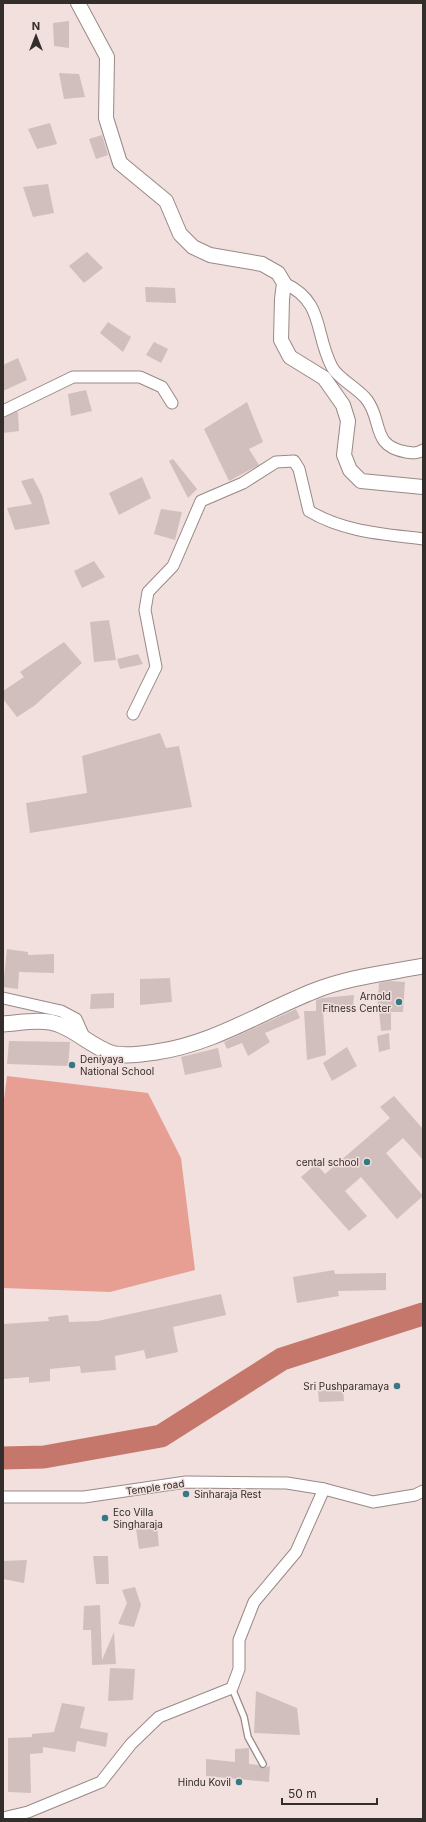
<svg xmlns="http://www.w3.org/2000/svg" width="426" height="1822" viewBox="0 0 426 1822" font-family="Inter,sans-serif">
  <rect width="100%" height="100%" fill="#f1e0dd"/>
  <polygon fill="#e89f93" points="7,1076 148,1093 181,1158 195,1270 110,1292 3,1288 3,1107"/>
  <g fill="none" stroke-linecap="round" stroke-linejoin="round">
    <polyline stroke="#c6776c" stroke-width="23" points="3,1458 44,1457 161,1436 282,1359 423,1314"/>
  </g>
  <g fill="#d0bfbd">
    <polygon points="69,21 69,48 54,46 53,23"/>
    <polygon points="59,73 79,74 85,97 64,99"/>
    <polygon points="50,123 57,144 37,149 28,129"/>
    <polygon points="102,135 108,155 96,159 89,139"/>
    <polygon points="48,184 54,213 33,217 23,187"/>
    <polygon points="87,252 103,268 84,283 69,266"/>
    <polygon points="145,287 175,288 176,303 146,302"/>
    <polygon points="108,322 131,337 123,352 100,333"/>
    <polygon points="154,342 168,349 161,363 146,355"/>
    <polygon points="18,358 27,380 3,391 3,365"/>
    <polygon points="86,390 92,411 71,416 68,394"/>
    <polygon points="247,402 263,442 249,449 259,465 229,481 204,429"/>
    <polygon points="16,412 18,412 19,431 3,433 3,418"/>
    <polygon points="173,459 197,489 188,498 169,461"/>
    <polygon points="142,477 151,498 119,515 109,493"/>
    <polygon points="33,478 42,495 50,524 15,530 7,508 32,504 21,481"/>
    <polygon points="161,509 182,512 175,540 154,534"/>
    <polygon points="94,561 105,577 82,588 74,571"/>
    <polygon points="109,620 116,660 94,662 90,622"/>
    <polygon points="64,642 82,663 34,706 17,717 3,699 3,691 24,677 20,672"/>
    <polygon points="138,654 143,664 120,669 117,659"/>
    <polygon points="160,733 166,748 179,746 192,807 30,833 26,803 87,793 82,756"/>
    <polygon points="7,949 28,952 28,955 54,954 54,973 19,972 18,989 3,987"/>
    <polygon points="170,978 172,1002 140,1005 140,979"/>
    <polygon points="390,981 405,982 403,1012 391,1012 391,1030 381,1031 379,1011 377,1011 379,983"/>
    <polygon points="114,993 114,1008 90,1009 91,994"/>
    <polygon points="354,995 353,1008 323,1012 326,1055 307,1060 304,1011 316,1011 316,1000 322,998"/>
    <polygon points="296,1009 300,1018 265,1033 270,1042 248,1056 242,1043 227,1049 224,1042"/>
    <polygon points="389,1033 390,1049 379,1052 377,1036"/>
    <polygon points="9,1041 70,1042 68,1066 7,1064"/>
    <polygon points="347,1047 357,1066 332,1081 323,1063"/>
    <polygon points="218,1048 222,1067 185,1075 181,1057"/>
    <polygon points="394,1096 423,1129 423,1160 403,1138 386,1153 423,1196 397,1219 361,1177 345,1191 367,1216 349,1231 301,1177 316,1164 325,1174 390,1118 380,1107"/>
    <polygon points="334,1270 335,1274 386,1273 386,1290 338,1291 339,1296 297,1303 293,1277"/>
    <polygon points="221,1294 226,1315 173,1327 178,1352 146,1359 144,1350 115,1356 116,1370 81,1373 80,1366 50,1369 50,1381 29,1383 29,1377 3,1379 3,1324 49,1321 48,1317 68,1315 69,1322 98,1321"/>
    <polygon points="343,1389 344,1401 319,1402 318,1391"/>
    <polygon points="157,1526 159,1546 139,1549 136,1529"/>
    <polygon points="93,1556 108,1556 109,1584 96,1584"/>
    <polygon points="27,1560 24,1583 3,1579 3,1561"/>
    <polygon points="135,1587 141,1605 134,1627 118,1624 127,1603 122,1590"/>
    <polygon points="100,1605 102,1660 114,1632 116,1664 92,1665 91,1630 83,1630 84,1606"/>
    <polygon points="110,1668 135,1669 133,1700 108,1701"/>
    <polygon points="256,1691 297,1708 300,1735 254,1733"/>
    <polygon points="62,1703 85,1707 80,1728 108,1733 106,1747 77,1741 75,1752 43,1747 43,1753 30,1754 31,1793 8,1792 8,1738 32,1737 32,1734 54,1732"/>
    <polygon points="249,1748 249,1764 258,1765 263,1768 270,1766 269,1782 206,1776 206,1759 235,1762 235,1749"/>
  </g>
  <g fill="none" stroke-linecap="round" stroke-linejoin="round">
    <g stroke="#998987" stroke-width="8">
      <polyline id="service" points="232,1688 244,1717 248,1737 263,1764"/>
    </g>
    <g stroke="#998987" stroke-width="13">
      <g id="minor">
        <path d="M284,283C325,302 314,333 332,367C338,379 358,388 367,400C383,421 371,446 406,452C413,453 417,454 423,450"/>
        <polyline points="3,411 73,377 140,377 162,387 172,403"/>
        <path d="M133,714L156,667L145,610L148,592L173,566L201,501L243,483L276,462L294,461L299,469L309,511C344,532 384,534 423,539"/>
        <polyline points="3,998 61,1011 76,1019 85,1039"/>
        <polyline points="3,1497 84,1497 186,1482 287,1483 324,1489 373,1502 415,1495 423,1491"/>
        <polyline points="3,1818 28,1812 101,1782 131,1744 159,1717 232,1688 239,1669 239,1640 254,1602 296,1552 324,1489"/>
      </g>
    </g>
    <g stroke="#998987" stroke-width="16">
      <polyline id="tertiary" points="78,3 107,57 106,118 120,163 166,201 180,234 193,247 210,255 262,264 278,273 284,283 282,299 281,340 290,357 324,378 343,405 348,421 344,455 350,470 361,481 423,487"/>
    </g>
    <g stroke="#998987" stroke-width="17">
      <path id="secondary" d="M3,1024C21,1023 43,1018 60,1025C78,1032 93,1047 111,1053C124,1057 142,1054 156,1052C213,1044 261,1012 314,991C348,977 387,973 423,966"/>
    </g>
    <use href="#service" stroke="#fff" stroke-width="5.5"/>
    <use href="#minor" stroke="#fff" stroke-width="11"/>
    <use href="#tertiary" stroke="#fff" stroke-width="14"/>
    <use href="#secondary" stroke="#fff" stroke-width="15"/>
  </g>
  <g fill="#347a85" stroke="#f1e0dd" stroke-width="1.5">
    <circle cx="399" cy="1002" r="4"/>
    <circle cx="72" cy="1065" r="4"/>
    <circle cx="367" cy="1162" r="4"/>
    <circle cx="397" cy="1386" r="4"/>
    <circle cx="186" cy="1494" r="4"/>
    <circle cx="105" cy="1518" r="4"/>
    <circle cx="239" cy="1782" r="4"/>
  </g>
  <g text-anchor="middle" stroke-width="3" stroke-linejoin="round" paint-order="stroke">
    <g font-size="10" fill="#332d2b" stroke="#f1e0dd" text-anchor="end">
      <text x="391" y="1000">Arnold<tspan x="391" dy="12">Fitness Center</tspan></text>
      <text x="80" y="1063" text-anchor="start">Deniyaya<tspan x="80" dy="12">National School</tspan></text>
      <text x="359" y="1166">cental school</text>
      <text x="389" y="1390">Sri Pushparamaya</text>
      <text x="194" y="1498" text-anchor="start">Sinharaja Rest</text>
      <text x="113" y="1516" text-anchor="start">Eco Villa<tspan x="113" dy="12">Singharaja</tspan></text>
      <text x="231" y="1786">Hindu Kovil</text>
    </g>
    <g font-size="10" fill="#332d2b" stroke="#f1e0dd">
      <text transform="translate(155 1487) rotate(-8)" y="4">Temple road</text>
    </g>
  </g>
  <rect width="426" height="1822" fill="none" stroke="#332d2b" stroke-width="8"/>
  <g transform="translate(36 36)" stroke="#f1e0dd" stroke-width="3" paint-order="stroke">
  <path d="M0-3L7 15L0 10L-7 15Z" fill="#332d2b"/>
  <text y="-6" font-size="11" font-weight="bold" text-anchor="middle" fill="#332d2b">N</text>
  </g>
  <path d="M282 1798v6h95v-6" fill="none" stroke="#332d2b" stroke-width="2"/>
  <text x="288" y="1798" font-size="12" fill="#332d2b" stroke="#f1e0dd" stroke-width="3" paint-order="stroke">50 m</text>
</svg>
